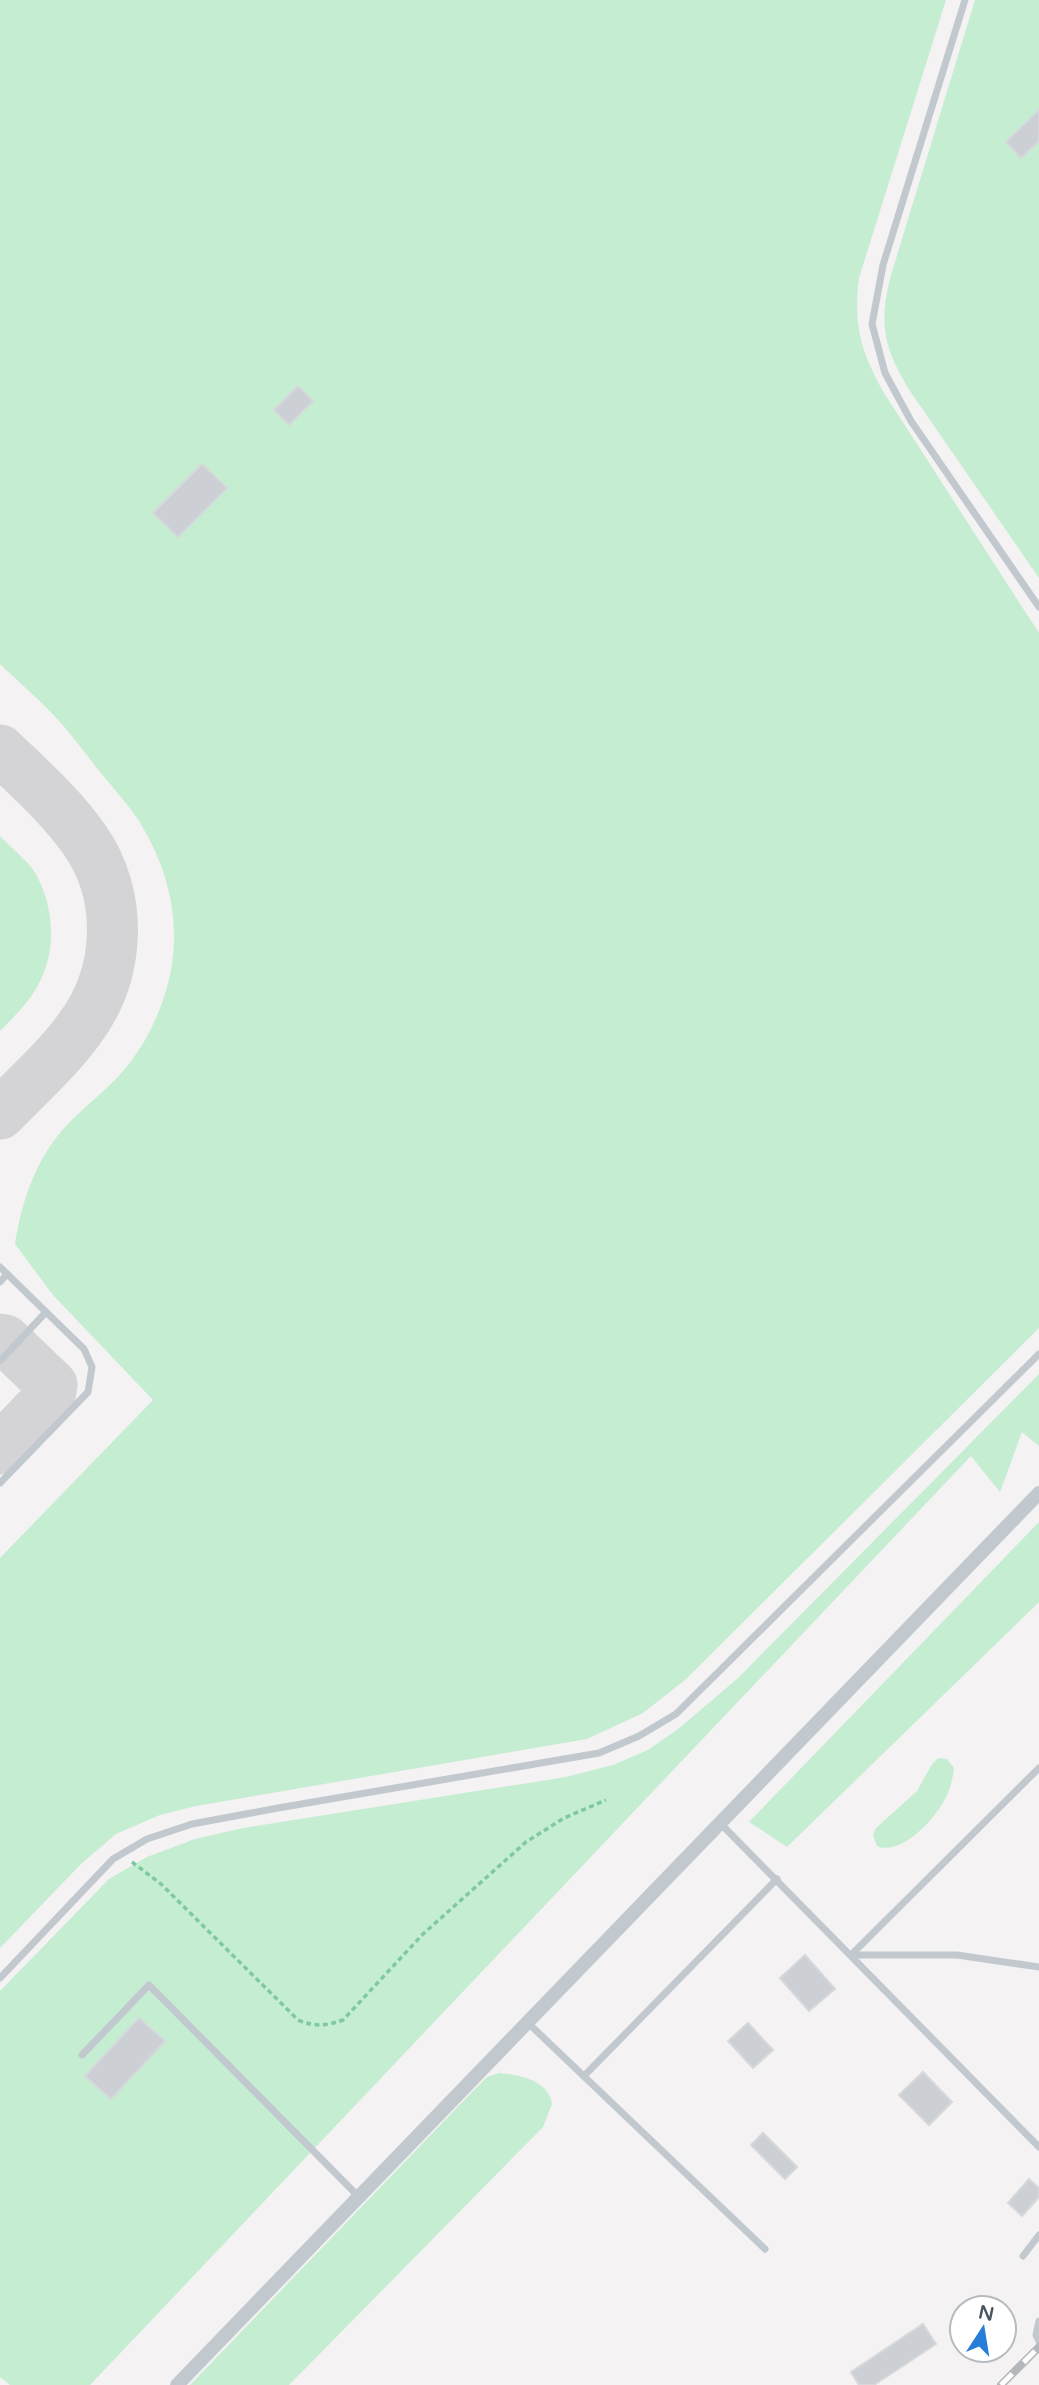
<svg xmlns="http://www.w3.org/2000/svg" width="1039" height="2385" viewBox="0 0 1039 2385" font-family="'Varela Round',sans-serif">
  <rect width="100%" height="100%" fill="#f4f2f2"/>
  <g fill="#c5edd2">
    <path d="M0,0H946L859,278C853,325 861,352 884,393L1039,633V1328L685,1680L643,1713L587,1739L196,1806L160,1815L116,1834L82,1863L0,1948V1558L153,1400L53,1295L15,1244C22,1200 36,1158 67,1125C87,1104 110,1088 128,1065C143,1046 155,1024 163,1000C185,937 173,874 137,818C126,802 113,788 101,773C87,756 75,739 61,723C42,702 20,683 0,664Z"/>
    <path d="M975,0H1039V578L910,391C884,349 878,324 891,275Z"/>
    <path d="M0,836C11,848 29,861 37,876C54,909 57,951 38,985C29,1002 14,1017 0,1031Z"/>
    <polygon points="1039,1374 1039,1446 1022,1432 1000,1492 971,1456 90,2385 10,2385 0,2377 0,1991 109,1879 147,1857 195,1839 243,1828 566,1777 613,1765 648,1750 678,1729 737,1679"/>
    <polygon points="1039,1522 1039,1602 787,1847 749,1822"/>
    <path d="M938,1758L947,1759L954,1768C953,1777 951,1786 947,1795C938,1816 902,1857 877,1846L873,1835L876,1828L917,1791L931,1766Z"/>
    <path d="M499,2073C520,2075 548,2080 552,2104L543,2127L289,2385H190L473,2091L487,2077Z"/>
  </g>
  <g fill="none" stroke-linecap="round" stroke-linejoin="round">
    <g stroke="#d4d4d6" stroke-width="51">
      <path d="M0,750C29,778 61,806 84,839C124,895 121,973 80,1028C57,1060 27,1086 0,1114"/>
      <polyline points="0,1339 5,1340 52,1385 50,1397 0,1449"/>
    </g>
  </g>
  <g fill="#cccfd4" stroke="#d6d8dc" stroke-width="2">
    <polygon points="1039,110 1039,141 1021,158 1006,142"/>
    <polygon points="298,386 313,401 289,425 274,410"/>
    <polygon points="202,464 227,488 178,537 153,513"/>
    <polygon points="805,1955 835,1989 809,2011 780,1978"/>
    <polygon points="139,2018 165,2041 111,2099 85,2076"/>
    <polygon points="748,2023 773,2050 753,2068 728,2041"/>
    <polygon points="923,2072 952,2102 929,2125 899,2095"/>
    <polygon points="763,2133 797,2167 785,2179 751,2145"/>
    <polygon points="1029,2179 1039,2188 1039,2197 1022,2216 1008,2203"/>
    <polygon points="923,2324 936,2344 874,2385 859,2385 851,2372"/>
  </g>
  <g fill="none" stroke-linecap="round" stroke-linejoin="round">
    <path stroke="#7fc9a1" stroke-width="3.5" stroke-dasharray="5 3.5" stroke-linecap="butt" d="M132,1862L161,1884L298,2020C315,2027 325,2026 343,2020L423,1934L526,1842L564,1818L606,1800"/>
    <g stroke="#c1c9cf" stroke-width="7">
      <polyline points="965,0 883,265 872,324 885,373 911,421 1039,607"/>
      <polyline points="0,1267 84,1349 92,1367 88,1392 0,1483"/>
      <polyline points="0,1282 7,1274"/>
      <polyline points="0,1361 46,1312"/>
      <polyline points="720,1823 1039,2147"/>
      <polyline points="851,1955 1039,1768"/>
      <polyline points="851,1955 957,1955 1039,1967"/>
      <polyline points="0,1978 113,1859 147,1839 192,1824 278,1808 599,1753 639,1736 676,1714 1039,1354"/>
      <polyline points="527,2022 765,2249"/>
      <polyline points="82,2055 149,1985 359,2197"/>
      <polyline points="584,2076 777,1879"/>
      <polyline points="1023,2256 1039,2235"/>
      <polyline points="1039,2321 1036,2335 1039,2341"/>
    </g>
    <polyline stroke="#c1c9cf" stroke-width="14" points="177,2385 1039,1493"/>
    <g stroke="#b4b7bb" stroke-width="8">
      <polyline id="rail" points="1001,2385 1039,2347"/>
    </g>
    <use href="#rail" stroke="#fff" stroke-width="5" stroke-dasharray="16" stroke-linecap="butt"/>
  </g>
  <g transform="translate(983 2329) rotate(12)"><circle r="33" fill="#ffffff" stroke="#b7bbbf" stroke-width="2"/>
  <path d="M0-5L12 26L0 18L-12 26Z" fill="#277ed8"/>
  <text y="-10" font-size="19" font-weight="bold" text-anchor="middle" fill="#4b565e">N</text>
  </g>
</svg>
